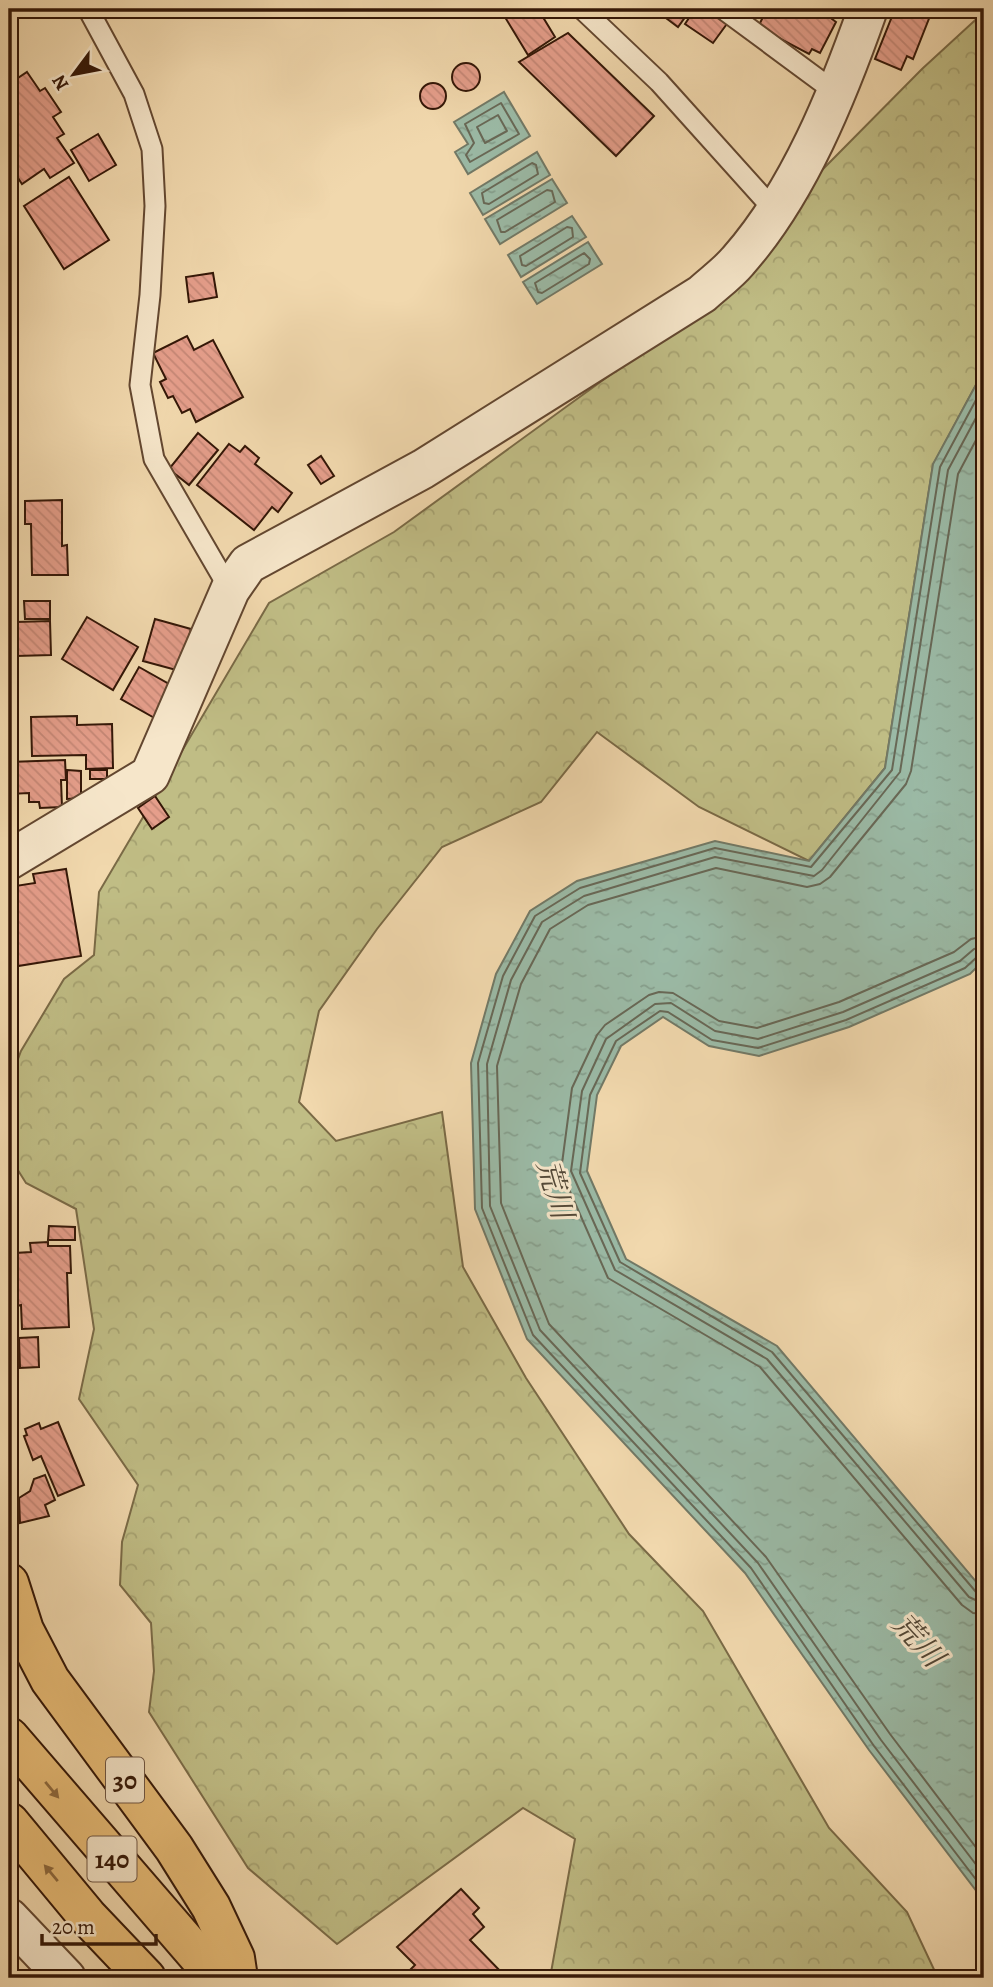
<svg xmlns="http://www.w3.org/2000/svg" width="993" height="1987" viewBox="0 0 993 1987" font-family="Alegreya,'Noto Serif JP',serif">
  <defs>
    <pattern id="forest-crowns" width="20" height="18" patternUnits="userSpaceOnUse" patternTransform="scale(1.75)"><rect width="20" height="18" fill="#c0bd85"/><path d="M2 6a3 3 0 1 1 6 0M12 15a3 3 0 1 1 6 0" fill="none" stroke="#a6a271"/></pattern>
    <pattern id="water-ripples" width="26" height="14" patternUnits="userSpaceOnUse" patternTransform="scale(1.75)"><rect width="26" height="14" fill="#9bbaa6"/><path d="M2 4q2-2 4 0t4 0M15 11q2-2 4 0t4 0" fill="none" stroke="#869f8d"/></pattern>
    <pattern id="building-back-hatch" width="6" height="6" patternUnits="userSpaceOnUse" patternTransform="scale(1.75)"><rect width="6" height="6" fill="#e59e8b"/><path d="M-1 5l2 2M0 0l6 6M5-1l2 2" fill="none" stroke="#c58776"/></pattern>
  </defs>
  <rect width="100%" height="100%" fill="#f1d8ad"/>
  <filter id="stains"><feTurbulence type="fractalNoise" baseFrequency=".00286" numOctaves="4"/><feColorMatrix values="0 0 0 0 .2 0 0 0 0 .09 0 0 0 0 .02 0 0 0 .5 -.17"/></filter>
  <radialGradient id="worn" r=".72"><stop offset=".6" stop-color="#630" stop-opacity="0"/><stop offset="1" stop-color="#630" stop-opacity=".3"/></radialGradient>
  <polygon fill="url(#forest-crowns)" stroke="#7a6a46" stroke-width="2" points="984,12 984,370 933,465 885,768 809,861 699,807 597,732 541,802 442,847 377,929 319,1011 299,1102 336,1141 442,1112 463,1267 526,1378 629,1534 703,1611 829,1828 907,1912 938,1978 550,1978 575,1839 523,1808 337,1944 248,1868 149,1712 154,1671 151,1623 120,1585 122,1542 138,1485 79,1399 94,1329 76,1209 26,1183 9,1156 9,1083 21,1051 64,979 94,955 99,892 269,603 394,532 643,351 922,69"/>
  <g fill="url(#water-ripples)" stroke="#727966" stroke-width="2">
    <polygon points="504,92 530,136 468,174 455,152 468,144 454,122"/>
    <polygon points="537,152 550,175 483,215 470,193"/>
    <polygon points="552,179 567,203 500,244 485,219"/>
    <polygon points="572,216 586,237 521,277 508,255"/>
    <polygon points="588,242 602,264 537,304 523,282"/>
    <polygon points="984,370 984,960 970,974 849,1027 759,1056 709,1046 663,1017 621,1046 597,1095 587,1171 626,1259 777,1346 984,1591 984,1901 869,1750 745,1573 527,1339 475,1209 471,1063 496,974 530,911 577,881 715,841 809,861 885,768 933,464"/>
  </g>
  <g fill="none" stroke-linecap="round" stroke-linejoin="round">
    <g stroke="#686856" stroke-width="2">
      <polygon points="501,103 519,134 470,162 466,155 474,143 465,124"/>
      <polygon points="498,115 507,131 485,143 477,127"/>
      <polygon points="532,163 536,165 538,174 489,204 484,203 482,193"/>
      <polygon points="547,190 552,191 555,202 505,232 501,232 497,220"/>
      <polygon points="567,227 572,228 573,237 526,266 522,265 520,256"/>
      <polygon points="584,253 590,259 589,264 542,293 538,292 535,283"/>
      <polyline points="984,385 940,467 892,770 811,867 715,848 580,888 535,916 503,976 478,1063 482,1208 533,1335 751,1568 874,1746 984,1890"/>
      <polyline points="984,403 948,470 900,772 822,870 814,876 715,857 584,896 542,922 511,980 487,1064 490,1206 540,1330 758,1563 881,1740 984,1875"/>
      <polyline points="984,425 958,474 911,771 906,784 830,877 820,884 807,887 716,868 588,905 550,929 521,984 497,1066 501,1203 549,1324 766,1557 890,1734 984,1858"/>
      <polyline points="984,936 971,939 954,952 839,1002 757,1028 719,1021 673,993 659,992 649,995 605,1025 597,1035 572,1088 561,1171 608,1278 760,1367 962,1605 973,1613 984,1614"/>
      <polyline points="984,947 974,949 960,961 843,1012 758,1039 715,1031 671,1003 655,1004 606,1039 582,1091 571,1171 615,1270 767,1359 969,1597 984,1604"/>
      <polyline points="984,955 977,957 965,968 846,1020 758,1048 712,1040 668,1012 660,1011 616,1041 590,1095 580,1173 620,1262 772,1352 976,1592 984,1595"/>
    </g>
  </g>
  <g fill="url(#building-back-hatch)" stroke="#341707" stroke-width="2">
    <polygon points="500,9 538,9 555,37 528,55"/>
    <polygon points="654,9 691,9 678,27"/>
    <polygon points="695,9 712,9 729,21 713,43 685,24"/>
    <polygon points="767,9 838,9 832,19 836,22 820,53 812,49 809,54 758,27"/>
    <polygon points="895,9 913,9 930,16 913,59 907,56 901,70 875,59"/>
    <polygon points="568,33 654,116 616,156 519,62"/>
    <circle cx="466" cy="77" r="14"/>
    <polygon points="27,72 40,91 45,88 61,112 53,117 64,134 57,138 74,163 50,178 44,169 22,184 9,164 9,84"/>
    <circle cx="433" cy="96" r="13"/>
    <polygon points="98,134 116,165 89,181 71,150"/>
    <polygon points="69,177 109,240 64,269 24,206"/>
    <polygon points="213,273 217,297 189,302 186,277"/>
    <polygon points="187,336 194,350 213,340 243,397 196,422 190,409 182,413 173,396 168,398 160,382 166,379 153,353"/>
    <polygon points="198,433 218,450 189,485 169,469"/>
    <polygon points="229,444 240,452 245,446 259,458 255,464 292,493 278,512 272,507 254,530 197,485"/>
    <polygon points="321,456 334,476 321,484 308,465"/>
    <polygon points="62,500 62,546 67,545 68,575 32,575 31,524 25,524 25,501"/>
    <polygon points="24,601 50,601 50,619 25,619"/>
    <polygon points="87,617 138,647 113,690 62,659"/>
    <polygon points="155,619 191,629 180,671 143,661"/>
    <polygon points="50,621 51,655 16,656 16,622"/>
    <polygon points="139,667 176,688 158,720 121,699"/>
    <polygon points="77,716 77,725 112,724 113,768 86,769 86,755 32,756 31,717"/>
    <polygon points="65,760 66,780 61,780 62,807 40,808 39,802 29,802 29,793 9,794 9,762"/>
    <polygon points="67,770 81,771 81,798 67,799"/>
    <rect x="90" y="770" width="17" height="9"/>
    <polygon points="155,796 169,817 152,829 138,808"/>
    <polygon points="9,797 15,797 16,816 9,816"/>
    <polygon points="66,869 81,956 18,966 9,912 9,887 35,883 33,874"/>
    <polygon points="49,1226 75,1227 75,1240 48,1240"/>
    <polygon points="48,1242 48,1246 70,1246 71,1273 67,1273 69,1327 22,1329 21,1305 17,1306 15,1253 31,1252 30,1243"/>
    <polygon points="38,1337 39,1367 20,1368 19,1338"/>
    <polygon points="58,1422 84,1485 58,1496 41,1456 33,1460 24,1436 27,1435 25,1429 39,1423 41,1429"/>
    <polygon points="45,1475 55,1500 45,1505 49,1516 20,1523 19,1498 30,1491 34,1479"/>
    <polygon points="461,1889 479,1908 473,1914 484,1927 470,1940 507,1978 402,1978 415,1965 397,1947"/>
  </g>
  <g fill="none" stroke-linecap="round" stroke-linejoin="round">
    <g stroke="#634730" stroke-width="23">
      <g id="service">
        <polyline points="88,9 134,94 152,149 155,206 150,295 140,385 154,459 230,590"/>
        <polyline points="582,9 659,82 775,211"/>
        <polyline points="723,9 838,94"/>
      </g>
    </g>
    <g stroke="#634730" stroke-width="42">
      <g id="minor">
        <path d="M9,860L150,775L230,590L248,564L423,469L702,294C714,283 728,273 738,261C799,192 838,94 868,9"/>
        <polyline points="9,1918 66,1978"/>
      </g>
    </g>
    <g stroke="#341707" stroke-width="42">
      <polyline id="primary" points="9,1583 24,1630 50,1680 174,1848 211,1907 235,1958 238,1978"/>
    </g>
    <g stroke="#341707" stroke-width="42">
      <g id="trunk">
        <polyline points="9,1737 217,1978"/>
        <polyline points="9,1822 87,1916 146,1978"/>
      </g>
    </g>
    <use href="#service" stroke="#f6e6ca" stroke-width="19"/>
    <use href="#minor" stroke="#f6e6ca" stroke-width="38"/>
    <use href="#primary" stroke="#e8bc76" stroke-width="38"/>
    <use href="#trunk" stroke="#e8bc76" stroke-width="38"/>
  </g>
  <defs><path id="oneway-solid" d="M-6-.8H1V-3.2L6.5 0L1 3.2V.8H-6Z" transform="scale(1.75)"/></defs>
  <g fill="#8e6a3e">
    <use href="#oneway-solid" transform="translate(52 1790) rotate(50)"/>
    <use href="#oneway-solid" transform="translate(51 1873) rotate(-130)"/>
  </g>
  <g text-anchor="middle" stroke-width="6" stroke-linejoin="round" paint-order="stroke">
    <g fill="#f6e6ca" stroke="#6e5542" stroke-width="2">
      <rect x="106" y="1757.5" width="38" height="45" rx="5"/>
      <rect x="87.5" y="1836.5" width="49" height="45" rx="5"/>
    </g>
    <g font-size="26" font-weight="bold" fill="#341707">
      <text x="125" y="1789">30</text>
      <text x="112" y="1868">140</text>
    </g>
    <g font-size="30" font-style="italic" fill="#534837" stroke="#f6e6ca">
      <text transform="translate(555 1189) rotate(74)" y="10">荒川</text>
      <text transform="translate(918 1640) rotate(48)" y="10">荒川</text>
    </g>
  </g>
  <rect width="993" height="1987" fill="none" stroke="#f1d8ad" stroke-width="35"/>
  <rect x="10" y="10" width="972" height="1966" fill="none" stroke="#341707" stroke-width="3.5"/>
  <rect x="18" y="18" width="958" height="1952" fill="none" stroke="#341707" stroke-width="2"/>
  <g transform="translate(74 74) rotate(238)" stroke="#f6e6ca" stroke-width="5" paint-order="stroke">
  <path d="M0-5L12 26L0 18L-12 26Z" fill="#341707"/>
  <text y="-10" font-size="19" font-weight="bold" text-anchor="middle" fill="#341707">N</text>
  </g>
  <path d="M42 1934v10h114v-10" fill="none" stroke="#341707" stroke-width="3.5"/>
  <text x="52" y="1934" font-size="21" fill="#341707" stroke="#f6e6ca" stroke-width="5" paint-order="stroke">20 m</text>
  <rect width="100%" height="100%" filter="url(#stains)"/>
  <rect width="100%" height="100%" fill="url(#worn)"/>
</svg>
